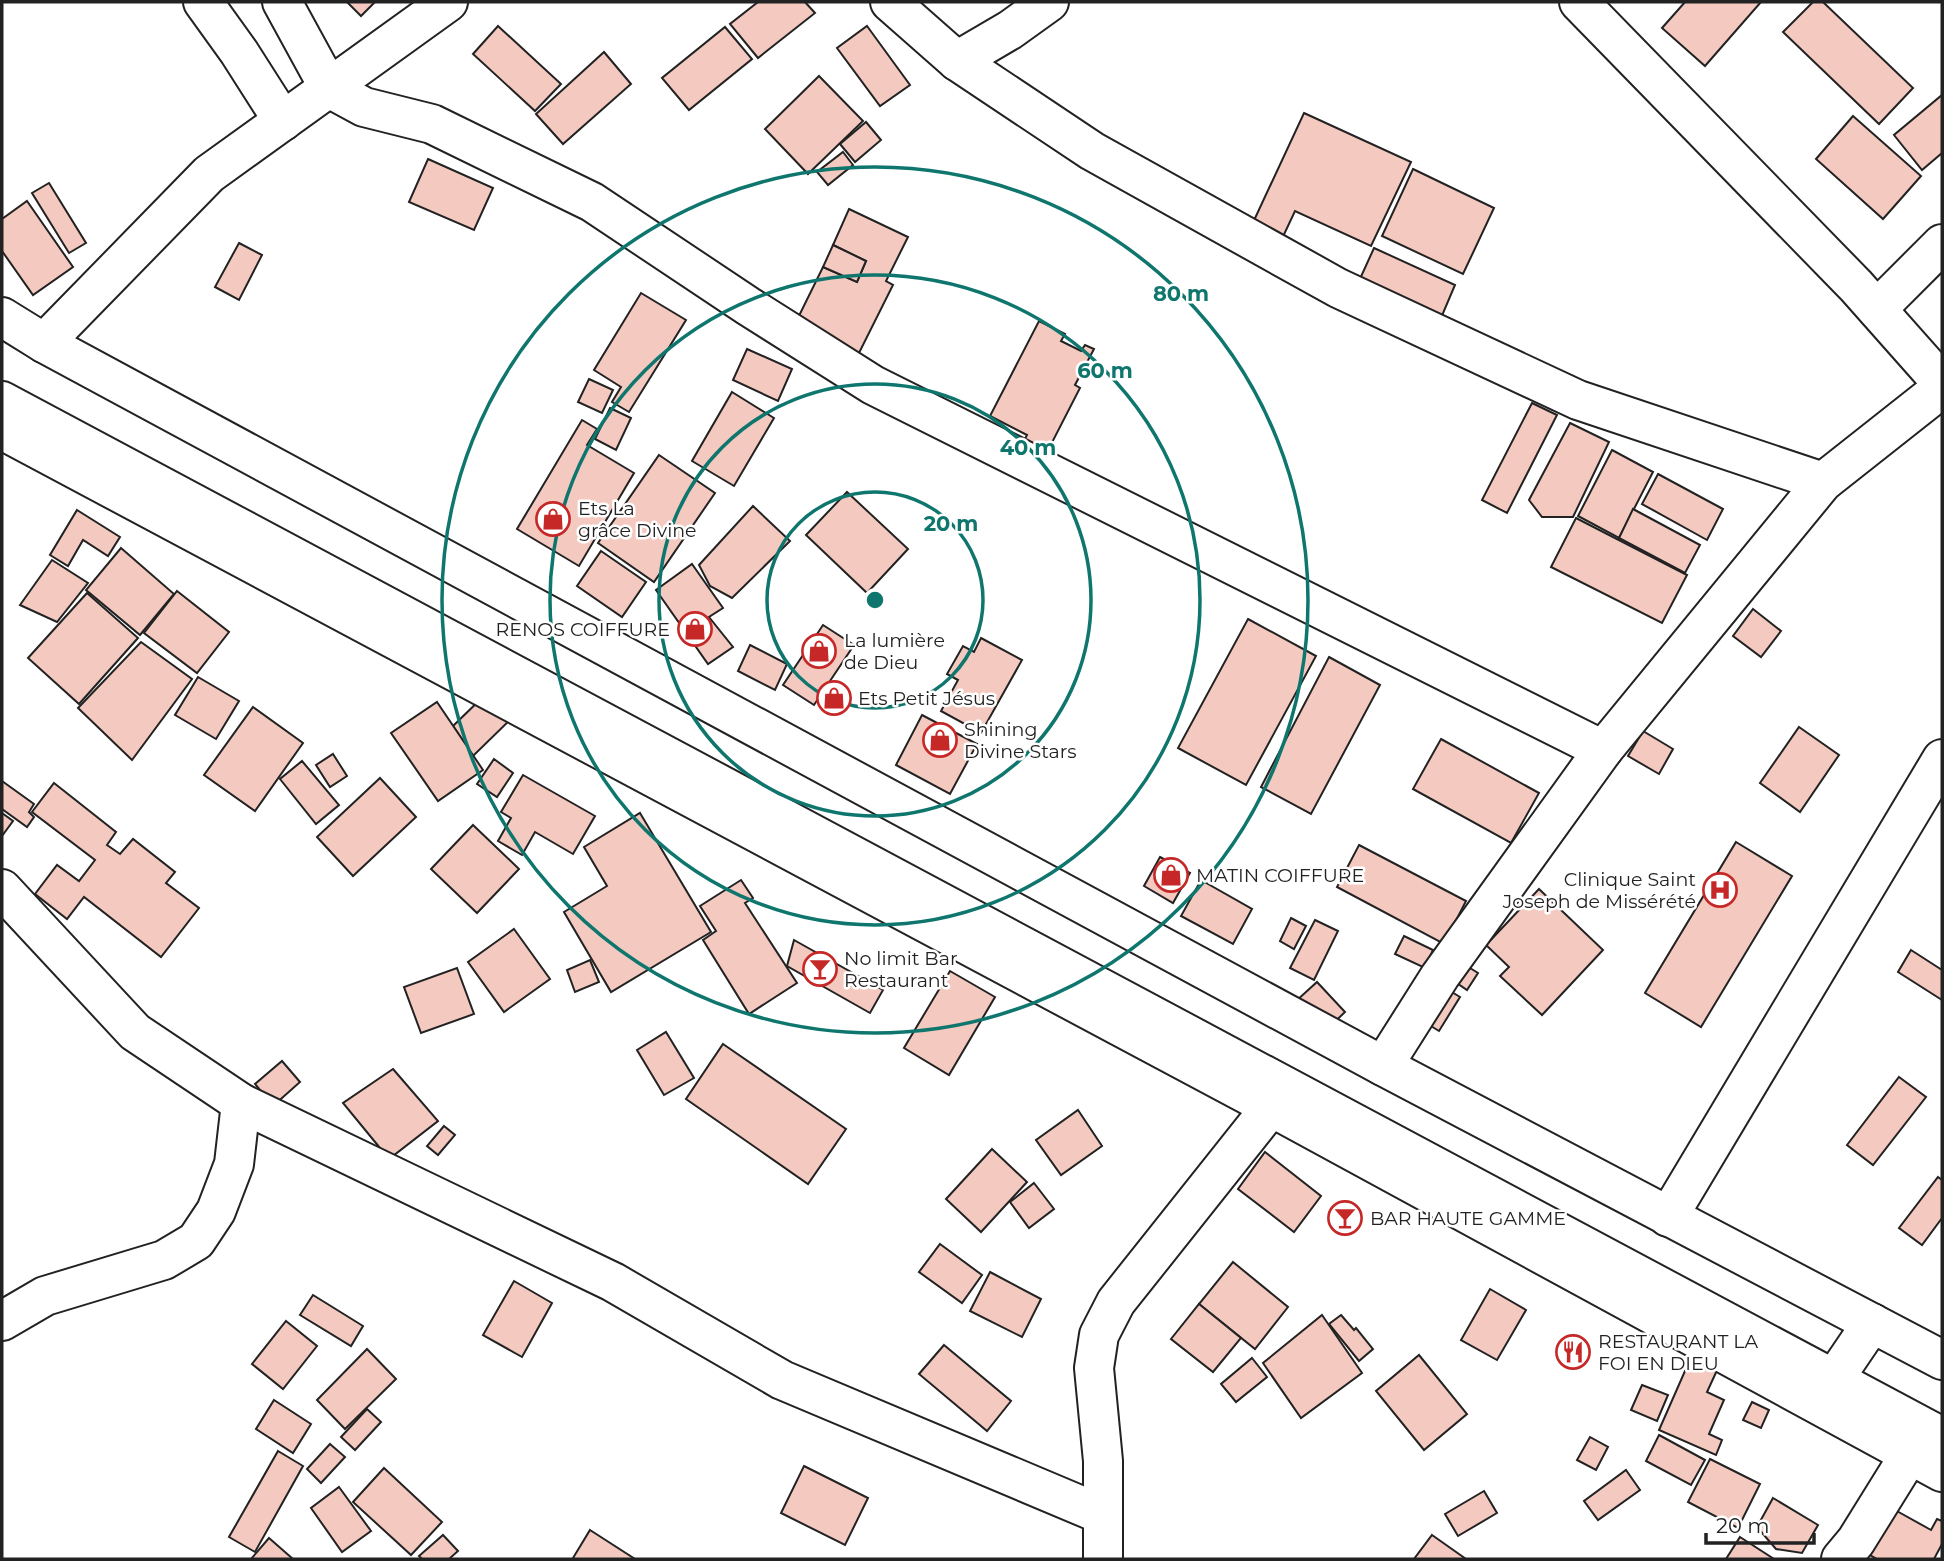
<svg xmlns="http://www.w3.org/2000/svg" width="1944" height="1561" viewBox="0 0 1944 1561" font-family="Montserrat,sans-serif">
  <rect width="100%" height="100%" fill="#fff"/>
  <g fill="#f3c9c0" stroke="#222" stroke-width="2">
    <polygon points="347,2 375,2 361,16"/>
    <polygon points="758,2 805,2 815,13 758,58 730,24"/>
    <polygon points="1685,2 1761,2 1705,66 1662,28"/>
    <polygon points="1813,2 1823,2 1913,88 1879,124 1783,32"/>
    <polygon points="498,26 561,84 535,111 473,54"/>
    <polygon points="867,26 910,85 880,106 837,48"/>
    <polygon points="725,27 752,59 689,110 662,78"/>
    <polygon points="604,52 631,84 563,144 536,114"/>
    <polygon points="819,76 863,121 808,174 765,129"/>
    <polygon points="1942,95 1942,153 1922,170 1894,135"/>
    <polygon points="1304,113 1411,162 1371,246 1295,211 1280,243 1250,229"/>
    <polygon points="1853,116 1921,176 1883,219 1816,159"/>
    <polygon points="866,122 881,140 855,162 840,144"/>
    <polygon points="843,152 853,165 828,185 817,172"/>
    <polygon points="428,159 493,188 474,230 409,202"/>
    <polygon points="1413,169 1494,208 1463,274 1382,236"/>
    <polygon points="49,183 86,243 69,253 32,193"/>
    <polygon points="27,201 73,267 33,295 2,251 2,219"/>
    <polygon points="849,209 908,237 886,281 893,285 855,361 792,330 823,267 857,282 866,261 833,245"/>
    <polygon points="239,243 262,255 239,300 215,287"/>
    <polygon points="833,245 866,261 857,282 823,267"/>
    <polygon points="1374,248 1455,285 1441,318 1359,281"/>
    <polygon points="641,293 686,320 629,412 612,402 621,387 594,370"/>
    <polygon points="1039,321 1065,334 1061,341 1081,351 1085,345 1094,349 1075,385 1080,388 1041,464 1018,452 1027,435 990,416"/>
    <polygon points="747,349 792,369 778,401 733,380"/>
    <polygon points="589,379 613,390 602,413 578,402"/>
    <polygon points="732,392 774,418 734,486 692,461"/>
    <polygon points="1532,403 1557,415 1507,513 1482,500"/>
    <polygon points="610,408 631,418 616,450 595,439"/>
    <polygon points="582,420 597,429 587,445 634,473 579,566 517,529"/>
    <polygon points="1570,423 1609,442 1573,517 1542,517 1529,500"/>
    <polygon points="1612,450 1653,472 1619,538 1578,516"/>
    <polygon points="659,455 715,493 654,582 598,543"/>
    <polygon points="1658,474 1723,509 1707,540 1642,504"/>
    <polygon points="847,492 908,549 867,593 806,535"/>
    <polygon points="753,506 790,541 732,598 710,586 699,565"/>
    <polygon points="1633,509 1700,545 1685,573 1619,538"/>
    <polygon points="77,510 120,537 108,556 83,540 68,566 50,555"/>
    <polygon points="1576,518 1687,575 1662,623 1551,567"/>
    <polygon points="121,548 174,594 140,635 86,590"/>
    <polygon points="601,551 646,582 622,617 577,586"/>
    <polygon points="52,560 88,583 57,622 20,605"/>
    <polygon points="692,564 723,608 709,617 733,647 708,664 656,590"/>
    <polygon points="177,591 229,632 197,673 144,633"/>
    <polygon points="87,593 138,638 79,704 28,658"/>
    <polygon points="1753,609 1781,631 1761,657 1733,636"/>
    <polygon points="1248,619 1316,656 1246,785 1178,748"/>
    <polygon points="823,625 854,645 814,705 783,685"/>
    <polygon points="981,638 1022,660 981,733 941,711 958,680 947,674 963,646 974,652"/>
    <polygon points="141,642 192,679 132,760 78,708"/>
    <polygon points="750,645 787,664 775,690 738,671"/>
    <polygon points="1329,657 1380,685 1311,814 1261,787"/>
    <polygon points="198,677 239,701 216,739 175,715"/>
    <polygon points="486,694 511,719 473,756 453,726"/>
    <polygon points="437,702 483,770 438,801 391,733"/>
    <polygon points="253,707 303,743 255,811 204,775"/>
    <polygon points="922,715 977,744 950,794 896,765"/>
    <polygon points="1799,727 1839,755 1800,812 1760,783"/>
    <polygon points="1643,731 1673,749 1659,774 1628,756"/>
    <polygon points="1441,739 1539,793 1511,843 1413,789"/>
    <polygon points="333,754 347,776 330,787 316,765"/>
    <polygon points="494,759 513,773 497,797 477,784"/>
    <polygon points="302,761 339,805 316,824 280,779"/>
    <polygon points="523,775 595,816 573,854 535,832 522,855 498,841 511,818 501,812"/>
    <polygon points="380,778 416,817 353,876 317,837"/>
    <polygon points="2,781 34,804 29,812 34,817 27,827 2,809"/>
    <polygon points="54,783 116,832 107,845 120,854 133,839 175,872 166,883 199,908 161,957 84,897 67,919 35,894 57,865 79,881 95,860 32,812"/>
    <polygon points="2,813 13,821 2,836"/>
    <polygon points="640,813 711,932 611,992 564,912 607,886 584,847"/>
    <polygon points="473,825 519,869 477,913 431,869"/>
    <polygon points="1736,842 1792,876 1701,1027 1645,993"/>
    <polygon points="1359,845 1466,901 1444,944 1337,887"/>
    <polygon points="1160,857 1190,873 1173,903 1144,886"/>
    <polygon points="741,880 753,898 745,903 797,983 749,1014 703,940 716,931 700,906"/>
    <polygon points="1201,880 1252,909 1233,944 1181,916"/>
    <polygon points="1539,889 1603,950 1542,1015 1500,976 1509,967 1486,945"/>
    <polygon points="1291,918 1306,926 1294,949 1280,941"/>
    <polygon points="1315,920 1338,931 1314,980 1290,968"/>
    <polygon points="514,929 550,979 504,1012 468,962"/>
    <polygon points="1404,936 1433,950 1425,968 1395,954"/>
    <polygon points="794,940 883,990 870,1013 787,966"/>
    <polygon points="1911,950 1942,970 1942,1000 1898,972"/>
    <polygon points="590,960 599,982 575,992 567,970"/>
    <polygon points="1462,963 1478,973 1467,990 1451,979"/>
    <polygon points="457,968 474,1014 421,1033 404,987"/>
    <polygon points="950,971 995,997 949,1075 904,1048"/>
    <polygon points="1317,982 1345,1012 1324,1032 1296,1001"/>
    <polygon points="1442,986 1460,997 1439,1031 1421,1020"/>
    <polygon points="666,1032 694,1078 664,1095 637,1050"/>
    <polygon points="723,1044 846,1129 808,1184 686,1099"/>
    <polygon points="282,1061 300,1082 273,1106 255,1084"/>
    <polygon points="393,1069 438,1121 389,1159 343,1103"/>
    <polygon points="1899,1077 1926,1097 1873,1165 1847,1145"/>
    <polygon points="1078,1110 1102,1146 1061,1175 1036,1140"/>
    <polygon points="444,1126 455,1135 438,1155 427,1146"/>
    <polygon points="992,1149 1027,1182 981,1232 946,1199"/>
    <polygon points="1265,1152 1321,1196 1294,1232 1238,1189"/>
    <polygon points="1938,1177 1942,1180 1942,1218 1922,1245 1899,1228"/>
    <polygon points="1034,1183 1054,1209 1029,1228 1010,1202"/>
    <polygon points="940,1244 982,1275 962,1303 919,1272"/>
    <polygon points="1233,1262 1288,1307 1255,1349 1199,1304"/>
    <polygon points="990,1272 1041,1299 1022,1337 970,1311"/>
    <polygon points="514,1281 552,1303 522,1357 483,1335"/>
    <polygon points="1490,1289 1526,1310 1497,1360 1461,1340"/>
    <polygon points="313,1295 363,1326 351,1346 300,1315"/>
    <polygon points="1199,1304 1241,1338 1213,1372 1171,1339"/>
    <polygon points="1322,1315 1362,1373 1301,1418 1263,1363"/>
    <polygon points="1341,1315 1354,1330 1356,1328 1373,1349 1359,1361 1329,1324"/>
    <polygon points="286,1321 317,1346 283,1389 252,1364"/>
    <polygon points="944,1345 1011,1401 987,1431 919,1374"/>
    <polygon points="367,1349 396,1379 345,1429 317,1400"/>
    <polygon points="1419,1355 1467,1414 1424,1450 1376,1391"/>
    <polygon points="1692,1355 1719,1366 1707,1392 1724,1400 1709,1434 1722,1440 1716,1455 1659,1430"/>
    <polygon points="1252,1358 1267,1377 1236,1402 1221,1384"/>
    <polygon points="1642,1385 1668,1395 1657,1421 1631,1410"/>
    <polygon points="274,1400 311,1424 293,1453 256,1429"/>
    <polygon points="1752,1402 1769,1410 1761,1428 1743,1420"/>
    <polygon points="367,1409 381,1422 355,1450 341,1437"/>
    <polygon points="1659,1435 1705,1460 1691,1485 1646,1461"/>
    <polygon points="1590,1437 1608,1447 1596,1470 1577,1460"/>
    <polygon points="330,1444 345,1457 321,1483 307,1469"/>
    <polygon points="278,1451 303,1466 255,1552 229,1537"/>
    <polygon points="1710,1459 1760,1484 1738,1528 1688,1502"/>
    <polygon points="804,1466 868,1498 845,1545 781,1513"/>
    <polygon points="384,1468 442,1522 411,1555 353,1502"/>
    <polygon points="1626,1470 1640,1490 1598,1520 1584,1501"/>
    <polygon points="339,1487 371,1531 342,1552 311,1508"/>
    <polygon points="1484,1491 1497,1513 1458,1536 1445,1514"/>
    <polygon points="1773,1498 1818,1525 1802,1553 1776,1549 1757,1527"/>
    <polygon points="1895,1510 1931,1530 1937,1519 1942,1521 1942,1544 1934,1559 1877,1559 1870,1555"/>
    <polygon points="590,1530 635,1559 575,1559 573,1558"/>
    <polygon points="443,1535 458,1551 449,1559 422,1559 419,1556"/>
    <polygon points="1432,1535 1466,1559 1414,1559"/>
    <polygon points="1740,1537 1774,1559 1726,1559"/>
    <polygon points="269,1538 293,1559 251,1559"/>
  </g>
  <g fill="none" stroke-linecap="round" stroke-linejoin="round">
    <g stroke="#222" stroke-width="42">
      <g id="minor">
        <polyline points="203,2 239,52 283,121"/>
        <polyline points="282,2 329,88 364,107 432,124 592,202 748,306 873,385 1603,750"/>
        <polyline points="890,2 957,61 1092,151 1338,288 1578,400 1823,482"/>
        <polyline points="1579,2 1856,286 1942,383"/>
        <polyline points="957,61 1010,30 1049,2"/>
        <polyline points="1877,309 1942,244"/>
        <polyline points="44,343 209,174 448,2"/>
        <polyline points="2,430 1271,1107 1942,1472"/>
        <polyline points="2,889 135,1032 241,1103 613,1282 782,1380 1103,1515"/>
        <polyline points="1383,1066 1440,976 1603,750 1823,482 1942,388"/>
        <polyline points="1668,1217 1942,759"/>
        <polyline points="2,1321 45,1296 164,1260 196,1241 216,1211 234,1164 241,1103"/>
        <polyline points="1103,1559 1103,1461 1094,1368 1099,1335 1116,1302 1271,1107 1292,1097"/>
        <polyline points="1841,1559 1856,1541 1910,1454"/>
      </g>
    </g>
    <g stroke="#222" stroke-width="42">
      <g id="highway">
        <polyline points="2,317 44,343 1383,1066 1942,1360"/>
        <polyline points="2,401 1942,1437"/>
        <polyline points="1834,1379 1872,1323"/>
      </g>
    </g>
    <use href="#minor" stroke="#fff" stroke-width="38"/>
    <use href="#highway" stroke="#fff" stroke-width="38"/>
  </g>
  <g fill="none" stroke="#0f766e" stroke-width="3.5">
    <circle cx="875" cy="600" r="108"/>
    <circle cx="875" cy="600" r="216"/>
    <circle cx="875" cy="600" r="325"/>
    <circle cx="875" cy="600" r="433"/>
  </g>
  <defs>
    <g id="shop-ring" transform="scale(1.75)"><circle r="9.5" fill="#fff" stroke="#c62828" stroke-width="1.5"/><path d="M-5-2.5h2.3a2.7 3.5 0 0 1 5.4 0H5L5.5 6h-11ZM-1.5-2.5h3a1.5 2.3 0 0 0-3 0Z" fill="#c62828"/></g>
    <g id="hospital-ring" transform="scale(1.75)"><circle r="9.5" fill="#fff" stroke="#c62828" stroke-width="1.5"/><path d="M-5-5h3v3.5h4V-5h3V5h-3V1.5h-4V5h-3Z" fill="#c62828"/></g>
    <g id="bar-ring" transform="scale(1.75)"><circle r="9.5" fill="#fff" stroke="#c62828" stroke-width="1.5"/><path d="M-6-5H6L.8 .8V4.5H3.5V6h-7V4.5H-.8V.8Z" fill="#c62828"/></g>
    <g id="restaurant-ring" transform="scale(1.75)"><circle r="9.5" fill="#fff" stroke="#c62828" stroke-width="1.5"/><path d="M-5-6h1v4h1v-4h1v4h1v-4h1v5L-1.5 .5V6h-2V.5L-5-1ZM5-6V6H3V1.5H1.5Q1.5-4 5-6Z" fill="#c62828"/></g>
  </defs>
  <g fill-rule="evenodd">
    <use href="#shop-ring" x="553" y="519"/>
    <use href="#shop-ring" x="695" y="629"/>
    <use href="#shop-ring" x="819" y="651"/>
    <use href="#shop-ring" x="834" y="698"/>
    <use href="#shop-ring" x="940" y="740"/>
    <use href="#shop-ring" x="1171" y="875"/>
    <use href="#hospital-ring" x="1720" y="890"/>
    <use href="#bar-ring" x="820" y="969"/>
    <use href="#bar-ring" x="1345" y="1218"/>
    <use href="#restaurant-ring" x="1573" y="1352"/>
  </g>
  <g text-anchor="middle" stroke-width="5" stroke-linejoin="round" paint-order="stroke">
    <g font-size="19" fill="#222" stroke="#fff" text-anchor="start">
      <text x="578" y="515">Ets La<tspan x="578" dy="22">grâce Divine</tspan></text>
      <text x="670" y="636" text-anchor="end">RENOS COIFFURE</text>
      <text x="844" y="647">La lumière<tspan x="844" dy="22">de Dieu</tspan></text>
      <text x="858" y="705">Ets Petit Jésus</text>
      <text x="964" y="736">Shining<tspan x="964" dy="22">Divine Stars</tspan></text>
      <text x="1196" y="882">MATIN COIFFURE</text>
      <text x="1696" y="886" text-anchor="end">Clinique Saint<tspan x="1696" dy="22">Joseph de Missérété</tspan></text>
      <text x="844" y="965">No limit Bar<tspan x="844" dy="22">Restaurant</tspan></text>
      <text x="1370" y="1225">BAR HAUTE GAMME</text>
      <text x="1598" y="1348">RESTAURANT LA<tspan x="1598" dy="22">FOI EN DIEU</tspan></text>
    </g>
  </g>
  <circle cx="875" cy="600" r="10" fill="#0f766e" stroke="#fff" stroke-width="3.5"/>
  <g font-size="21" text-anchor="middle" font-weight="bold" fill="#0f766e" stroke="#fff" stroke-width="5" stroke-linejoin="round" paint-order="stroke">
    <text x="1181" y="301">80 m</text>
    <text x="1105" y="378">60 m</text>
    <text x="1028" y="455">40 m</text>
    <text x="951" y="531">20 m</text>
  </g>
  <rect width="1944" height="1561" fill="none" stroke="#222222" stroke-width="7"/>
  <path d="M1706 1533v10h108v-10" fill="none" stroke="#222222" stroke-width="3.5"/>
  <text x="1716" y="1533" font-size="21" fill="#222222" stroke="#ffffff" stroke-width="5" paint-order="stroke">20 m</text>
</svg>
